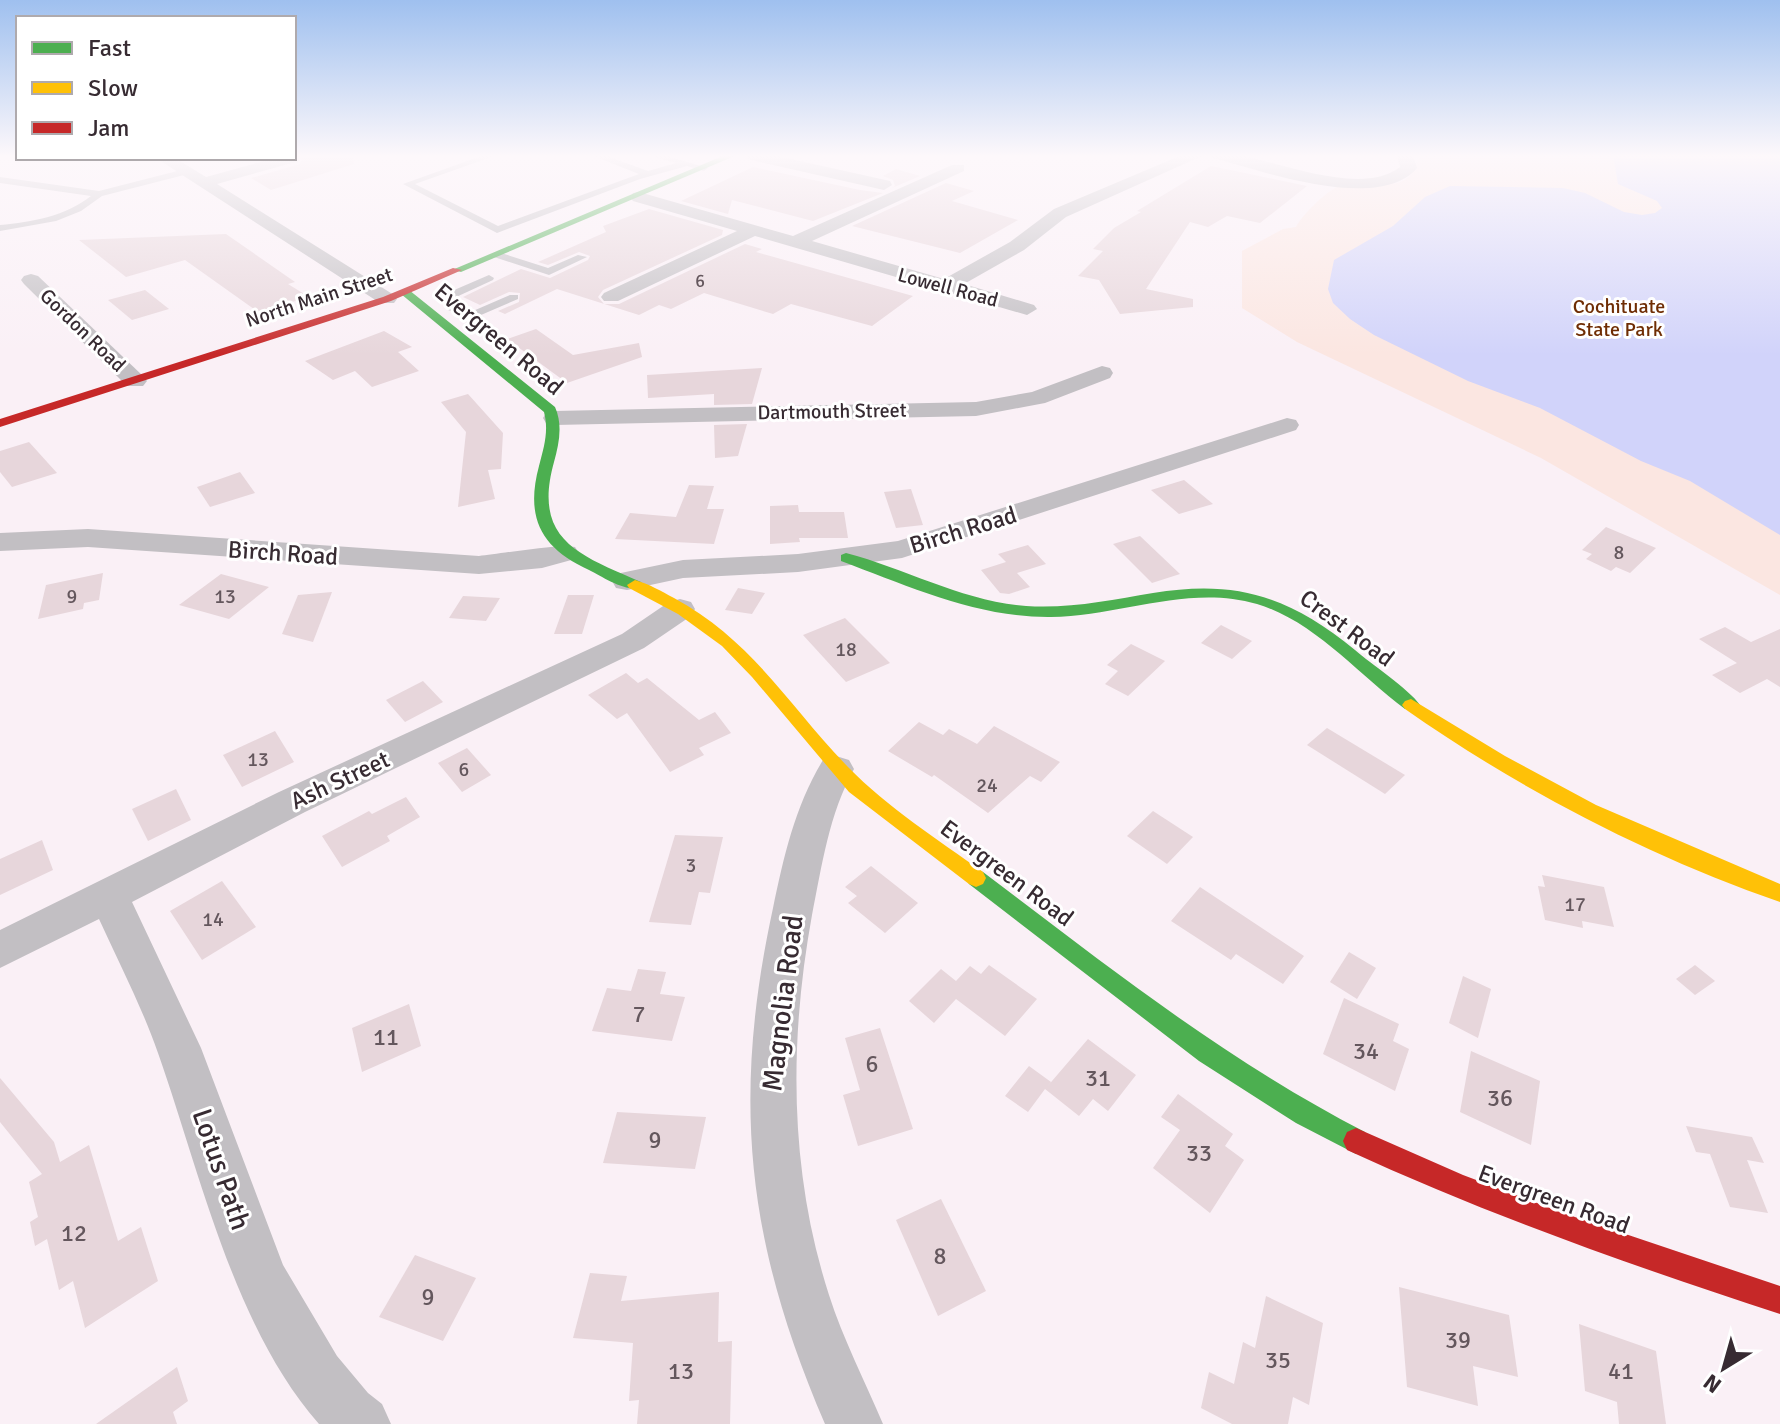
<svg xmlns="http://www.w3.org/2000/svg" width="1780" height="1424" viewBox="0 0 1780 1424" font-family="Signika,sans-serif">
  <rect width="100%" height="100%" fill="#faf0f6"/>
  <path fill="#fbe6e1" d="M1420,155H1780V595L1541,458L1297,342L1242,308V251L1283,229L1296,227C1302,215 1328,189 1342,185C1373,177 1409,201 1420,155Z"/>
  <polygon fill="#d1d3fa" points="1613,155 1780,155 1780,535 1690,481 1641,461 1540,408 1468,381 1374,335 1350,319 1333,303 1328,289 1334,260 1393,226 1425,197 1450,186 1563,188 1585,193 1624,212 1642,215 1655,213 1662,208 1657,201 1618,184"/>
  <g fill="#e7d6db">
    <polygon points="302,158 353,158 354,164 271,190 251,178 300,164"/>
    <polygon points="1211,166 1307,186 1260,223 1227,216 1208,227 1190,222 1146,289 1193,299 1193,307 1120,314 1099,280 1078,276 1103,251 1093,249 1114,228 1141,212 1137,211"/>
    <polygon points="753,167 860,190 883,193 813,221 732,200 728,214 681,201"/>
    <polygon points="896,169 920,176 892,188 895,186 893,180 883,176"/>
    <polygon points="946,183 974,191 952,201 1018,220 960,253 852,226"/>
    <polygon points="649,209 723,230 722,235 603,290 598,297 604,304 619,304 745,244 762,249 756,252 913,296 872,326 791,304 773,314 704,293 671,309 659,305 639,315 557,289 505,314 498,311 519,302 520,293 509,292 480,305 463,297 521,269 550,278 588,260 590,256 579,252 548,265 538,262 606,232 603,226"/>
    <polygon points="226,234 295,282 288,284 309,297 258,312 185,260 126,277 79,240"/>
    <polygon points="145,290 169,309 132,320 108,300"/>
    <polygon points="536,329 573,355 639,343 642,357 567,383 507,339"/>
    <polygon points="384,331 412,347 398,352 419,371 372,387 355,371 333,380 305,361"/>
    <polygon points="762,368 752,404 714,405 714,394 648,398 647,375"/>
    <polygon points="468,394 503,433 501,469 488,470 495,499 458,507 466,432 441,402"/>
    <polygon points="747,424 738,456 715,458 714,425"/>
    <polygon points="29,442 57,473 12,487 0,472 0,451"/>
    <polygon points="240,472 255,493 210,507 197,487"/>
    <polygon points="1184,480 1213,504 1179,514 1151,490"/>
    <polygon points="689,485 714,486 707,509 724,509 714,544 615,539 630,513 676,517"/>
    <polygon points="911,489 923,525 896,528 884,492"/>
    <polygon points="798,505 799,512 844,512 848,538 799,538 800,542 770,544 770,506"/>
    <polygon points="1606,527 1656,548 1630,573 1616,567 1611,571 1586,559 1592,554 1582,550"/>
    <polygon points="1140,536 1180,574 1152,583 1113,544"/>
    <polygon points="1028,545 1046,564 1017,573 1030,587 1009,594 1000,593 981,570 1006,562 998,554"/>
    <polygon points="103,573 99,600 84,603 83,609 38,619 46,585"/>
    <polygon points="221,574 269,587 229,619 179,605"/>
    <polygon points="738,588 765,593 752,614 725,610"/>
    <polygon points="332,592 313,642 282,634 298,595"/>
    <polygon points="568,595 594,595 582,634 554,634"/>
    <polygon points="463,596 500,598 486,621 449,618"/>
    <polygon points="845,618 890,663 846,682 803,635"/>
    <polygon points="1221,625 1252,641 1232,659 1201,643"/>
    <polygon points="1725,627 1751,642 1780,629 1780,687 1767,679 1740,693 1712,675 1737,663 1699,639"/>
    <polygon points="1131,644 1165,661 1128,696 1105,684 1118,671 1107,665"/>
    <polygon points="626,673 638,683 647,678 699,720 715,712 731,733 699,748 704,755 670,772 627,713 617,719 588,695"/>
    <polygon points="423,681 443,702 405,722 386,700"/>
    <polygon points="919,722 943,735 949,729 977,744 994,726 1060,762 1041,782 1030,776 988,813 934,775 932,777 888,751"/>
    <polygon points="1327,728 1405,775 1385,794 1307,745"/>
    <polygon points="275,731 294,762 242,787 223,755"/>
    <polygon points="467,748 491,775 462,792 438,763"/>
    <polygon points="176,789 191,820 148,841 132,809"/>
    <polygon points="406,797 420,817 387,836 390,841 342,867 322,836 369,811 372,814"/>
    <polygon points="1153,811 1193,837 1167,864 1127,836"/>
    <polygon points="675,835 723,837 710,893 699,892 691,925 649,922"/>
    <polygon points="42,840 53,870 0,895 0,859"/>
    <polygon points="871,866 918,903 885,933 848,903 857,896 845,887"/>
    <polygon points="1542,875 1604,887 1614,927 1582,921 1583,928 1545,920 1538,886 1545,887"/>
    <polygon points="222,881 256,927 202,960 170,911"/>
    <polygon points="1200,887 1304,956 1283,984 1236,954 1231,960 1171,921"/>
    <polygon points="1349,952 1376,968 1357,999 1330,982"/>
    <polygon points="989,965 1037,999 1005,1036 956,999 934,1023 909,1001 941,969 956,981 970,966 981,974"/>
    <polygon points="1695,965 1715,981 1695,995 1676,979"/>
    <polygon points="638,969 666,972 660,994 685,997 672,1041 592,1031 607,988 631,991"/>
    <polygon points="1463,976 1491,989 1478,1038 1449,1023"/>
    <polygon points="1344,998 1399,1024 1393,1041 1409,1049 1395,1091 1323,1054"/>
    <polygon points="409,1004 421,1046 362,1072 352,1028"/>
    <polygon points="880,1028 913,1129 858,1146 843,1095 860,1090 845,1038"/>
    <polygon points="1088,1039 1136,1075 1108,1111 1093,1099 1079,1116 1045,1089 1028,1112 1005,1096 1029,1066 1051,1082 1046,1088"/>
    <polygon points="1471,1051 1540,1081 1531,1145 1460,1112"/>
    <polygon points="0,1078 54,1142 60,1162 89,1145 118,1241 141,1227 158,1281 85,1328 73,1281 59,1290 47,1239 35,1246 30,1222 38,1217 29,1182 42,1174 0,1122"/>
    <polygon points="1178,1094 1233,1134 1225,1146 1244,1160 1210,1213 1153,1168 1180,1130 1161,1117"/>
    <polygon points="617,1112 706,1117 695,1169 603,1163"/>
    <polygon points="1686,1126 1752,1137 1764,1163 1747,1160 1768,1213 1730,1207 1710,1154 1696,1152"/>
    <polygon points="941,1199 986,1291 938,1316 896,1220"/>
    <polygon points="415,1255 476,1278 443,1341 379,1317"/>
    <polygon points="590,1273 627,1276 621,1301 719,1292 718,1342 732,1341 730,1424 637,1424 639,1400 629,1401 633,1343 573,1338"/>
    <polygon points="1399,1287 1509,1315 1518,1377 1473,1366 1478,1406 1407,1387"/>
    <polygon points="1266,1296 1323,1323 1309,1405 1293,1397 1288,1424 1232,1424 1201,1408 1209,1372 1234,1384 1243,1342 1255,1348"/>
    <polygon points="1579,1324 1656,1351 1666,1424 1619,1424 1617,1402 1585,1391"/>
    <polygon points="177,1367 188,1401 173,1412 177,1424 96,1424"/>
  </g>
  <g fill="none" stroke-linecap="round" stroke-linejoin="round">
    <g fill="#c2bfc3" fill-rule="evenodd">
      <polygon points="484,155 497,155 415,184 498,226 639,174 591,155 604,155 648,171 676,163 648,155 663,155 708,168 704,171 687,166 640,179 497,233 403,184"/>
      <path d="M185,169L188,174L102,196L81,211L56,221L0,231V225C32,222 66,216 91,196L0,183V177L99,191Z"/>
      <polygon points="498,252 548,268 578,255 587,257 549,275 494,257 493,255"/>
      <polygon points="489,275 494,278 493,280 454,298 456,306 473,311 510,295 518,295 518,299 474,318 448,310 442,301 445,294"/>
    </g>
    <g fill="#c2bfc3" fill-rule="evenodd">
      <polygon points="294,155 299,155 299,161 217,184 394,295 397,299 394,303 380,303 156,158 175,158 206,177 275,158 294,158"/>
      <polygon points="743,155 773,155 890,181 892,185 884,190 751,160"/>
      <polygon points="1182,155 1204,155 1066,217 1024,250 964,284 1034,305 1037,309 1027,315 755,236 618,301 604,301 601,297 604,293 737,231 633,201 630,197 633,193 639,192 793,236 952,165 964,165 964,171 812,241 944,279 1010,242 1054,209"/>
      <path d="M1211,155C1221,155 1233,154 1243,156C1285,164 1363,196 1400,167L1397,155H1413L1417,168C1379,213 1263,171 1213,158Z"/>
      <polygon points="31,274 38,276 143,376 147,381 143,386 127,386 24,284 21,280 24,276"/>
      <polygon points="1102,366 1110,368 1113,373 1110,378 1045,403 976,416 555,425 546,423 543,418 546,413 555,411 976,402 1032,392"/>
      <polygon points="1287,418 1296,420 1299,425 1296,430 902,558 798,572 683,578 627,590 616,588 612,581 616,574 683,560 798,554 898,541"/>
      <path d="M88,529L479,556C500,554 560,543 575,547L579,553L575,559L542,568L479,574L88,547L0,551V533Z"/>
      <path d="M680,599L691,602L695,609L691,616L644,648L305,812L132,902L201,1048L283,1265L337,1356L368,1393L382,1404L391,1424H319C234,1328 200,1172 158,1053C142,1007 119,963 99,919L0,968V930L279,792L622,634L669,602Z"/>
      <path d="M836,756L849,760L854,769C829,814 822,865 812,915C789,1041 789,1171 829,1295C843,1339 865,1381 883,1424H825C747,1243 731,1102 773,908C784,856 795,806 823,760Z"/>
    </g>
    <g fill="#4caf50" fill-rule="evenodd">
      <polygon points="725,155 737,155 461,272 452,270"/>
      <path d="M401,290H409L555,407C563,425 559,444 554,462C532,541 580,555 641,582L643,585L641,588C625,592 603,577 589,570C541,548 525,518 539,466C544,447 549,431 544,412L401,294Z"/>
      <path d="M846,553C907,569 962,601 1026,606C1069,609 1111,600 1153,593C1237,579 1290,597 1355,650C1371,664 1409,689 1420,705L1417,709H1405C1358,674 1314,621 1257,604C1189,584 1120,616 1051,617C978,618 908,586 841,561V555Z"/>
      <path d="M976,869L983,872C1107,966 1227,1061 1365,1132L1369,1141L1365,1150L1356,1154L1296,1123L1199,1061L969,884L966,878L969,872Z"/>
    </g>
    <g fill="#ffc107" fill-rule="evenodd">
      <path d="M635,580C649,584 661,591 674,598C752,640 789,706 848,767C888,808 937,839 983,872L986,878L983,884L976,887L969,884L849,792L752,677L722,646L678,614L629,588L627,585Z"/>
      <path d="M1411,699L1505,756L1596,805L1780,884V902C1648,856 1519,789 1405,709L1402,705L1405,701Z"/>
    </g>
    <g fill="#c62828" fill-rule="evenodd">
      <polygon points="453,268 462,270 391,301 0,427 0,419 383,297"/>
      <path d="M1356,1128L1463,1175L1566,1214L1780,1286V1314C1633,1266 1488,1215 1347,1150L1343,1141L1347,1132Z"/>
    </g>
  </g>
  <linearGradient id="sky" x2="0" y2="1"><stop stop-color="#9fc0ef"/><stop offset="0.44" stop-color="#fdf8fb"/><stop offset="1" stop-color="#fdf8fb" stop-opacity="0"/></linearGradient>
  <rect width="1780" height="355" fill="url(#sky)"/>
  <g text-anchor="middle" stroke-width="6" stroke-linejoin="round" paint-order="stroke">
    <g font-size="18" fill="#64575d">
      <text x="700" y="287">6</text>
    </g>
    <g font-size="20" fill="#372b32" stroke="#fff">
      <text transform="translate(948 287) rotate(15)" y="7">Lowell Road</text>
      <text transform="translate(319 297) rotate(-18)" y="7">North Main Street</text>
      <text transform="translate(83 330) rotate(44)" y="7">Gordon Road</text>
      <text transform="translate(832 411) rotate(-1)" y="7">Dartmouth Street</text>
    </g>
    <g font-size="20" fill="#6f2d04" stroke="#fff">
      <text x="1619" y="313">Cochituate<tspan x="1619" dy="23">State Park</tspan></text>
    </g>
    <g font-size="20" fill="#64575d">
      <text x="1619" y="559">8</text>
      <text x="72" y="603">9</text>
      <text x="225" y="603">13</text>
      <text x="846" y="656">18</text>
      <text x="258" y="766">13</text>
      <text x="464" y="776">6</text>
      <text x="987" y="792">24</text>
      <text x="691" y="872">3</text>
      <text x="1575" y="911">17</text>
      <text x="213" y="926">14</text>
    </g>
    <g font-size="24" fill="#372b32" stroke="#fff">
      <text transform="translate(499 339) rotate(40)" y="8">Evergreen Road</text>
      <text transform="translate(963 530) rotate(-17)" y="8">Birch Road</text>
      <text transform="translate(283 553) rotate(4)" y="8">Birch Road</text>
      <text transform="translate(1347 628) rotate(37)" y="8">Crest Road</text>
      <text transform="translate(340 780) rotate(-25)" y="8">Ash Street</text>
      <text transform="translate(1007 873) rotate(37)" y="8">Evergreen Road</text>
      <text transform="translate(1554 1199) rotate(20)" y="8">Evergreen Road</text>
    </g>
    <g font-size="24" fill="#64575d">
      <text x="639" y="1022">7</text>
      <text x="386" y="1045">11</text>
      <text x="1366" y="1059">34</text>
      <text x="872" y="1072">6</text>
      <text x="1098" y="1086">31</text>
      <text x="1500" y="1106">36</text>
      <text x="655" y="1148">9</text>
      <text x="1199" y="1161">33</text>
      <text x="74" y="1241">12</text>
      <text x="940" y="1264">8</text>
      <text x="428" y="1305">9</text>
      <text x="1458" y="1348">39</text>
      <text x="1278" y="1368">35</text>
      <text x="681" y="1379">13</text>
      <text x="1621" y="1379">41</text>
    </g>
    <g font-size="28" fill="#372b32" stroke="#fff">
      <text transform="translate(782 1003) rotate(-83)" y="10">Magnolia Road</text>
      <text transform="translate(222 1169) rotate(71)" y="10">Lotus Path</text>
    </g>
  </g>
  <rect x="16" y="16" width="280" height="144" fill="#ffffff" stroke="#afaaad" stroke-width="2"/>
  <rect x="32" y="42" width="40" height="12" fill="#4caf50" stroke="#afaaad" stroke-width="2"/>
  <text x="88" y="56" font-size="24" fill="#372b32">Fast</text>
  <rect x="32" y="82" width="40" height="12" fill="#ffc107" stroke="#afaaad" stroke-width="2"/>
  <text x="88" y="96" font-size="24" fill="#372b32">Slow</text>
  <rect x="32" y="122" width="40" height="12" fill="#c62828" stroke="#afaaad" stroke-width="2"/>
  <text x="88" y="136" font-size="24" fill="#372b32">Jam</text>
  <g transform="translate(1724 1368) rotate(217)" stroke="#ffffff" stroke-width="6" paint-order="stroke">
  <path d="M0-6L14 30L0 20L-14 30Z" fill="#372b32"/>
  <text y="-12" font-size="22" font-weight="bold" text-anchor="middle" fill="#372b32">N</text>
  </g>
</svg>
